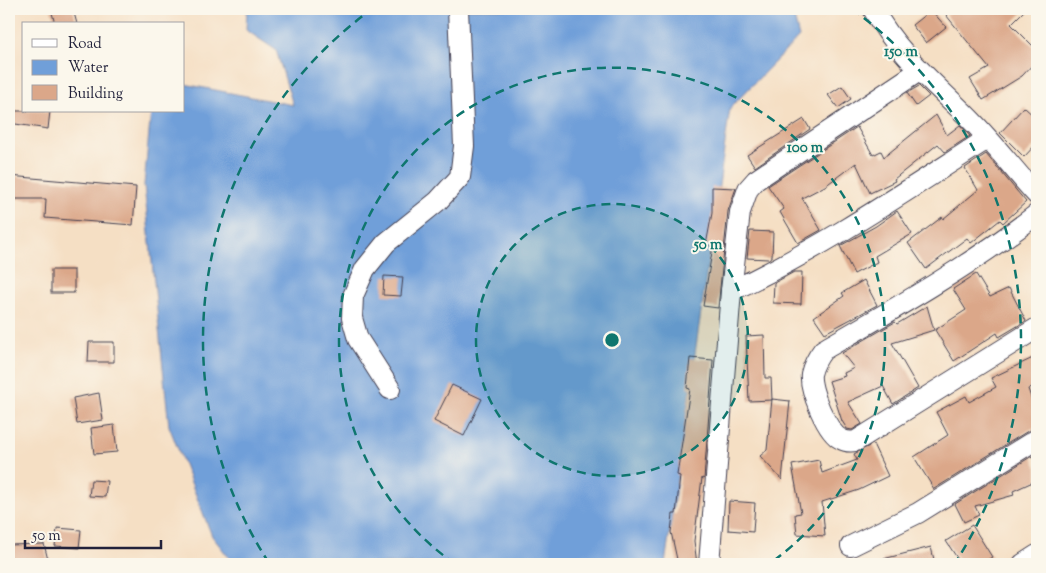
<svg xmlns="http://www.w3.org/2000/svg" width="1046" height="573" viewBox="0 0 1046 573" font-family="'Sorts Mill Goudy',serif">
  <rect width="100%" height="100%" fill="#fbf7ec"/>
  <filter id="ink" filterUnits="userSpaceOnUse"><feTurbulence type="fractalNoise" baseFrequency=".02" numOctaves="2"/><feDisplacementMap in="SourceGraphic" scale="10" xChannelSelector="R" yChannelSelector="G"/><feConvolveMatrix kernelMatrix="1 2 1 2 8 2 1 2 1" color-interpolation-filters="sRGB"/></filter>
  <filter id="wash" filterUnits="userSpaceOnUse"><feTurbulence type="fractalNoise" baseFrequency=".0096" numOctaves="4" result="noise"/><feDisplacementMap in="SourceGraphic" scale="20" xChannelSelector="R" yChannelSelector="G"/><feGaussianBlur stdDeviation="1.12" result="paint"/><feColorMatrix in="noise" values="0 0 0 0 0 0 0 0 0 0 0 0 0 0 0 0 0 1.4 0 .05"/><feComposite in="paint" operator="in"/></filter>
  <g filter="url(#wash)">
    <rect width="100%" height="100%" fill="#f5dfc4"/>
    <polygon fill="#709fd9" stroke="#49608a" points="247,9 792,9 799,37 730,108 665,564 234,564 212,536 169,426 144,185 151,111 184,111 184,84 293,105 276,50 246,30"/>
    <g id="blocks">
      <g fill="#dba789">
        <polygon points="51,9 73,9 77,24 55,24"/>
        <polygon points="955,9 1026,9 1011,24 1037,50 1037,60 1022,76 983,100 970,79 989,68 946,15"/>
        <polygon points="931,10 946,27 926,43 912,25"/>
        <polygon points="842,86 851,99 838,108 828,95"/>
        <polygon points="919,86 929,96 916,106 907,93"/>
        <polygon points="1024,107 1037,119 1037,143 1024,157 1000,133"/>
        <polygon points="9,111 50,111 48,129 9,123"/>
        <polygon points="936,115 947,135 960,125 970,136 945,152 938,144 894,179 895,181 870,193 856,163 825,186 802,198 821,230 798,243 780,212 784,209 768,186 857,127 873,155 881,151 884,157"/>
        <polygon points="804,119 810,129 755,167 747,155"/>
        <polygon points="986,154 1026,202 1003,223 1000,220 971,243 967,238 926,269 908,243 942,217 943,219 978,190 965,168"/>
        <polygon points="9,176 136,187 133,225 45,218 46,199 9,199"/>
        <polygon points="712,187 736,188 728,211 718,308 703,306 713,246 706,245 712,213"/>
        <polygon points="897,211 912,234 875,256 877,262 854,274 840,246 876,226"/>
        <polygon points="750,231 773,232 772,257 768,259 747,258"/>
        <rect x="51" y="270" width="23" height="23"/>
        <polygon points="794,272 802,272 801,304 773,303 774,283"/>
        <polygon points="976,274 990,297 1009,288 1026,321 999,337 997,333 954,361 935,330 966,310 953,289"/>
        <polygon points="384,276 403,277 401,296 383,295"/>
        <polygon points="864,280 877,305 825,333 814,317 844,296 842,293"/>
        <polygon points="927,306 934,330 892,343 918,388 893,404 883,386 848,402 862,424 852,430 847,429 842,421 829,381 845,376 844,373 854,368 842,353 895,322 897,324"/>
        <polygon points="764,335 765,378 771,378 772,400 749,401 746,336"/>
        <polygon points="89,342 114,342 114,362 88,362"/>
        <polygon points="1037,356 1037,384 1028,389 1037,414 1037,427 1031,429 934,489 914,457 948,435 936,412 966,396 969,402 996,387 991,378"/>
        <polygon points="690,358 713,360 704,479 702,478 694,541 697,564 678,564 671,532 673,514 676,514 680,476 677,475 690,389 687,388"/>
        <polygon points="452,385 482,399 464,436 434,421"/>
        <polygon points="99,393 103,420 77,424 73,398"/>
        <polygon points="772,399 790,401 782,480 760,456 767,450"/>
        <polygon points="114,425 117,452 94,454 91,428"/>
        <polygon points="873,444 888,476 859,490 822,502 825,536 797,534 795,514 801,513 792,465 819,460 822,473 857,460 854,454"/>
        <polygon points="1032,456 1037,468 1037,480 1013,491 1014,495 975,506 979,515 964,522 955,504"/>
        <polygon points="91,480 107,481 105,497 89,496"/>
        <polygon points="729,501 755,503 753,532 728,530"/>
        <polygon points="972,525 992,557 981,564 961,564 946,541"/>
        <polygon points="57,528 81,530 79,548 55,546"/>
        <polygon points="44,544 49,564 9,564 9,545"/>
        <polygon points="931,547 935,564 883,564 883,559"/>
      </g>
    </g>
  </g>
  <g filter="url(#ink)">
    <use href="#blocks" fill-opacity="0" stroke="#423e50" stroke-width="1"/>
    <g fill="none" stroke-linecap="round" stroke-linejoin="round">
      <g stroke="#423e50" stroke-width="22">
        <g id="minor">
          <path d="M873,9C897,53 934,83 969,118C993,142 1014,170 1037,195"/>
          <path d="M1037,214C970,266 896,308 823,350C817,358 813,365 811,374C809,389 827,433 841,439C846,442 851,442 856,441L1037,328"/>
          <path d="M731,291C821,249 903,193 987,139"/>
          <polyline points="390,389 358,339 352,318 353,296 365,269 386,243 438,201 460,177 464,146 458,9"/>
          <polyline points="851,546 918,513 1037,439"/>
          <polyline points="709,564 731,291 740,212 748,189 756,180 919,71"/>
          <polyline points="1023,564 1037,555"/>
        </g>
      </g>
      <use href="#minor" stroke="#fff" stroke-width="20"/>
    </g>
  </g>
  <circle cx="612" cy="340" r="136" fill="#0f766e" fill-opacity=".12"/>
  <g fill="none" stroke="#0f766e" stroke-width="2.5" stroke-dasharray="9 6">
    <circle cx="612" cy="340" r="136"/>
    <path d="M455 564A273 273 0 1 1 769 564"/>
    <path d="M269 563A409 409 0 0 1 372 9M852 9A409 409 0 0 1 955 563"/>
  </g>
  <circle cx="612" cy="340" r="8" fill="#0f766e" stroke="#fbf7ec" stroke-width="2.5"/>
  <g font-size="15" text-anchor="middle" font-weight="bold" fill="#0f766e" stroke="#fbf7ec" stroke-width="4" stroke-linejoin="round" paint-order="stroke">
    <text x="901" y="56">150 m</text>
    <text x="805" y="152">100 m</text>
    <text x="708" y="249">50 m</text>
  </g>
  <rect width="1046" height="573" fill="none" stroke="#fbf7ec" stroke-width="30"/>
  <rect x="22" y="22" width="162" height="90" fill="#fbf7ec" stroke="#a4a2a5"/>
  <rect x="32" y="39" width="25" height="8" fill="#ffffff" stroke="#a4a2a5"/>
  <text x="68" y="48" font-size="15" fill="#22223b">Road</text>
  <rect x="32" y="60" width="25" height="15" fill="#709fd9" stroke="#a4a2a5"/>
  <text x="68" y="72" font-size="15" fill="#22223b">Water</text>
  <rect x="32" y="85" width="25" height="15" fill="#dba789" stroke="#a4a2a5"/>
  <text x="68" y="98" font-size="15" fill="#22223b">Building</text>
  <path d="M25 540v8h136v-8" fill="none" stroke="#22223b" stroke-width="2.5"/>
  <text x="32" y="540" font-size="15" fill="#22223b" stroke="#fbf7ec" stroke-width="4" paint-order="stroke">50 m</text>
</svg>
